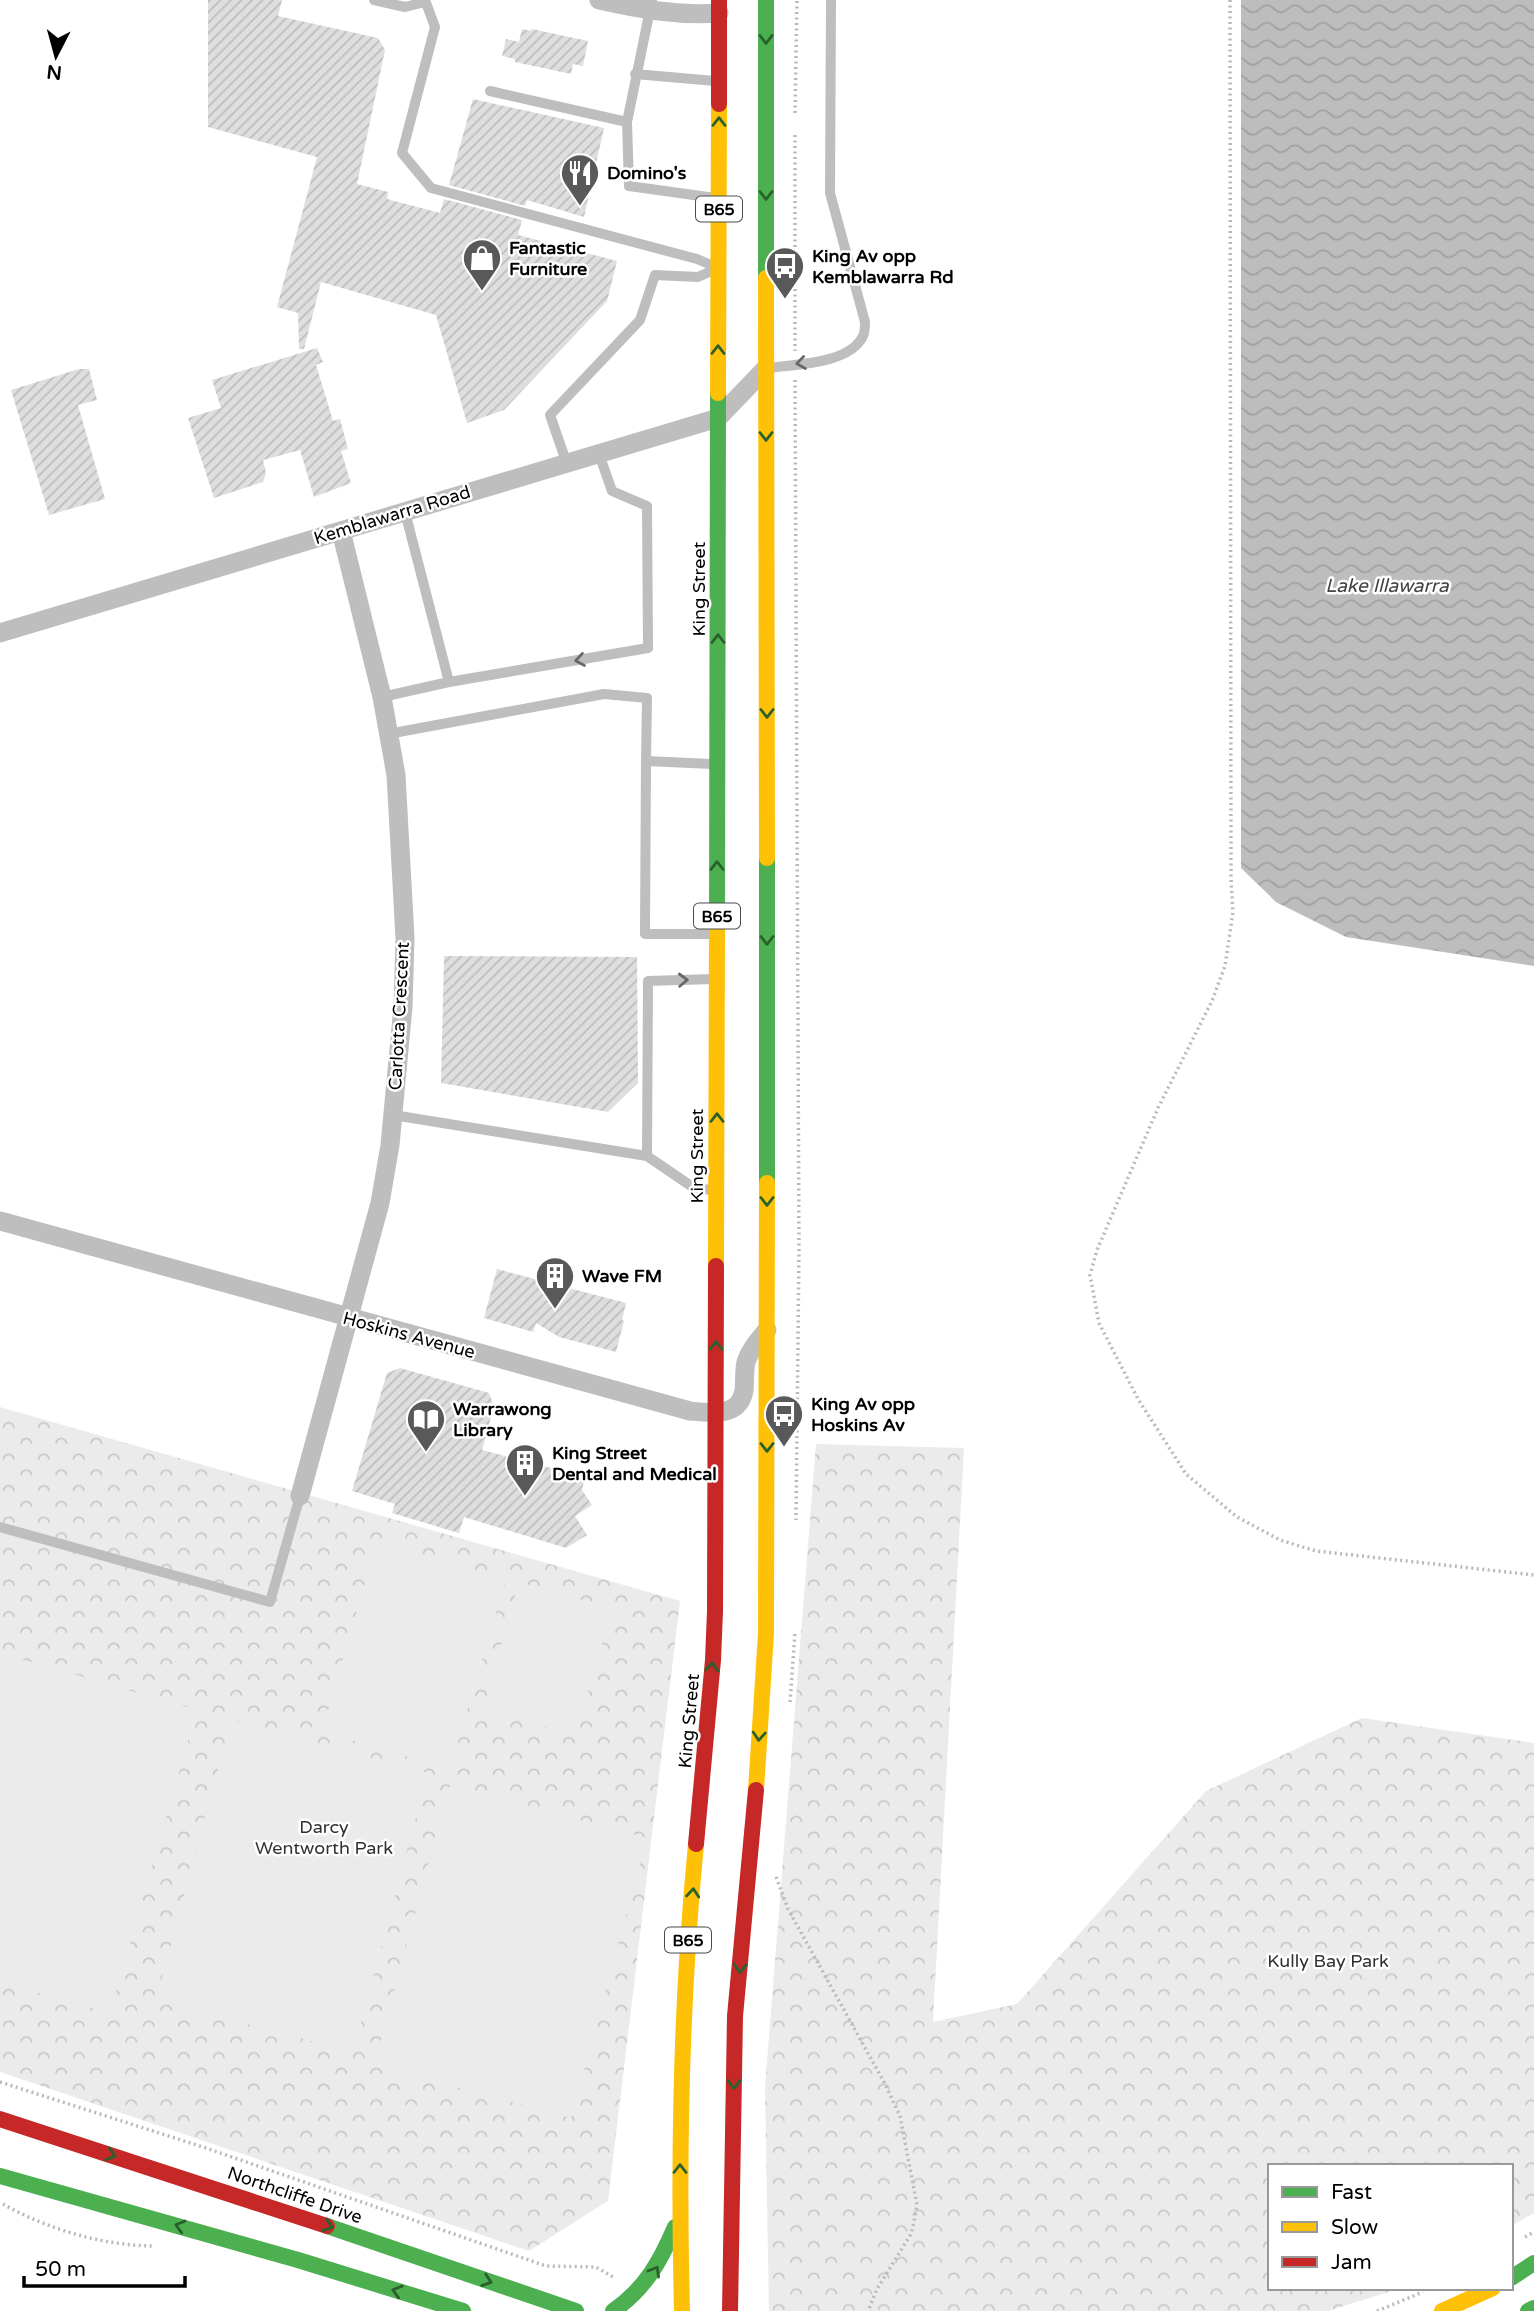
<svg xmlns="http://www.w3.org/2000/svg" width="1534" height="2311" viewBox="0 0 1534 2311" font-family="'Varela Round',sans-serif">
  <defs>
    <pattern id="park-crowns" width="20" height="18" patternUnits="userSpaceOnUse" patternTransform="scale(1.75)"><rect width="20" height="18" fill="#ebebeb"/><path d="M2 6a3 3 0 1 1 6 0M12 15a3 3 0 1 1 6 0" fill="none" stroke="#c8c8c8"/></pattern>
    <pattern id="water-waves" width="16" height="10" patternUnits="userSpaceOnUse" patternTransform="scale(1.75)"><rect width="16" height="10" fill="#bdbdbd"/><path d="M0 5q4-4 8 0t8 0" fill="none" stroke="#a1a1a1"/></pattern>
    <pattern id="building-hatch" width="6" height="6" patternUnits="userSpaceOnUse" patternTransform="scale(1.75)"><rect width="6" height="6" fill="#dedede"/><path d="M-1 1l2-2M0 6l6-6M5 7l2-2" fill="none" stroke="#bdbdbd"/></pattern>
  </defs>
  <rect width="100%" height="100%" fill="#fff"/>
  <g fill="url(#park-crowns)">
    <polygon points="0,1407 680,1601 608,2201 529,2251 0,2072"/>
    <polygon points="816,1444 964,1448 933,2022 1017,2004 1206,1791 1362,1718 1534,1743 1534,2213 1511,2226 1511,2166 1270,2166 1270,2288 1401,2288 1328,2311 769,2311 765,2087"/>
  </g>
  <g fill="#ebebeb">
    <polygon points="377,1542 506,1579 450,1769 322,1732"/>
    <polygon points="519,1582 612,1608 576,1735 483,1709"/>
    <polygon points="0,1653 197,1710 110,2013 0,1982"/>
    <polygon points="231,1720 428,1773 353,2052 156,2000"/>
    <polygon points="450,1785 647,1838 571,2118 374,2065"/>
  </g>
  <polygon fill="url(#water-waves)" points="1241,0 1534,0 1534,966 1346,937 1276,902 1241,868"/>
  <g fill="url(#building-hatch)">
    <polygon points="208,0 282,0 278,16 378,38 385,50 357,184 388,192 387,199 440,213 444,199 522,220 518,235 617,261 607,301 504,410 467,423 436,315 321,282 304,349 299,349 298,313 277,307 317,157 208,127"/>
    <polygon points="522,29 531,31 532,29 588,41 583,66 573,64 571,74 515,62 515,59 502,56 506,39 519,42"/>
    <polygon points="473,99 604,128 584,217 527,200 525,206 449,185"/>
    <polygon points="317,348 323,362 316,365 333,421 340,419 348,449 341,451 351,483 314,497 300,450 263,460 266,473 263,482 214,498 188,418 221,408 212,380"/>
    <polygon points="79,369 89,369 97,400 78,405 105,499 49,515 11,390"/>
    <polygon points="444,956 637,957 638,1083 608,1112 441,1083"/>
    <polygon points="497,1269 626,1303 622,1320 624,1321 616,1352 559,1337 536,1323 533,1332 484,1318"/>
    <polygon points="400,1368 489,1393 494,1406 482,1450 585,1477 582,1490 592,1505 575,1516 587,1535 566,1548 464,1517 459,1533 392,1513 395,1504 352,1491 387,1373"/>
  </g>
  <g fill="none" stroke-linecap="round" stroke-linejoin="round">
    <g stroke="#b9b9b9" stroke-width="3.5" stroke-dasharray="2 3.5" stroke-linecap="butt">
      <polyline points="1230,0 1231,879 1233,912 1225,966 1212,1001 1158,1108 1097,1250 1090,1275 1099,1323 1138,1399 1186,1474 1237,1517 1280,1540 1316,1551 1534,1575"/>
      <polyline points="795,113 797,0"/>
      <polyline points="795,135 795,351"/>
      <polyline points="1241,301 1534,301"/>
      <polyline points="795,380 799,1249 796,1520"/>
      <polyline points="790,1702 795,1633"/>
      <polyline points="776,1877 788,1909 884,2082 900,2116 917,2205 914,2222 911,2234 877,2289 868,2311"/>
      <polyline points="0,2082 206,2148 546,2266 596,2267 615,2278"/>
      <path d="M3,2204C47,2229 101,2245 152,2246"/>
      <polyline points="1525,2237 1534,2232"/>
      <polyline points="1377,2311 1423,2292"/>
    </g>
    <g stroke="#bebebe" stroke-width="10">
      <polyline points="374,0 405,7 425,2"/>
      <polyline points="425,0 435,27 402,153 431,188 697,259 718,268 698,277 655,275 640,320 550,415 567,464"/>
      <polyline points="635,74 715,81"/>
      <polyline points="490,91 627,122 652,0"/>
      <polyline points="627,122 629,186 715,198"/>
      <path d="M770,368C796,364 847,364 862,338C865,334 865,327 865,322L830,193L831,0"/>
      <polyline points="405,512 449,682"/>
      <polyline points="382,697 449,682 648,648 647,506 612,491 599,454"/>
      <polyline points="388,734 604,694 647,698 646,761 712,764"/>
      <polyline points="646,761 645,934 713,934"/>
      <polyline points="393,1115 647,1156 648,981 713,979"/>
      <polyline points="647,1156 694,1188 712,1190"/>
      <polyline points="0,1527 270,1602 300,1496"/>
    </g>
    <g stroke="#bebebe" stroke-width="19">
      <path d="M599,0C639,9 678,16 719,13"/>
      <polyline points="0,633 718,418 766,368"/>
      <path d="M0,1221L690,1411C710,1413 740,1418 744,1390C745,1381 744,1371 746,1362C750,1349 759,1340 767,1330"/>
      <polyline points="300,1496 380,1203 390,1145 403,1007 405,938 396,775 382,697 341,531"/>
    </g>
    <g stroke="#4caf50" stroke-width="16">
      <polyline points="766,0 766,278"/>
      <polyline points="767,858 767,1183"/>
      <polyline points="717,928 718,393"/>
      <polyline points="0,2176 298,2260 463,2311"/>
      <polyline points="327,2226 576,2311"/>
      <polyline points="1511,2278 1534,2263"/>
      <path d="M613,2311C645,2289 660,2262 675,2227"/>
      <polyline points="1528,2311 1534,2308"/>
    </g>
    <g stroke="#ffc107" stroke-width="16">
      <polyline points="766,278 767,858"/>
      <polyline points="718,393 719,104"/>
      <polyline points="716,1266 717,928"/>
      <polyline points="756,1790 766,1633 767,1183"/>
      <path d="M682,2311C678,2155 681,1999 696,1844"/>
      <polyline points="1442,2311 1493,2288"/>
    </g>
    <g stroke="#c62828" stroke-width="16">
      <polyline points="719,104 719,0"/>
      <polyline points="696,1844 713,1660 715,1611 716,1266"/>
      <polyline points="0,2119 327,2226"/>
      <polyline points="730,2311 735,2016 756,1790"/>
    </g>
  </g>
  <defs><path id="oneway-chevron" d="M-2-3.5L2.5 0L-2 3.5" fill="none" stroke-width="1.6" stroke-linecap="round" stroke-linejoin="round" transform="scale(1.75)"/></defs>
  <g stroke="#2a602c">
    <use href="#oneway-chevron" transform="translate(766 39) rotate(90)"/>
    <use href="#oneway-chevron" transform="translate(719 122) rotate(-90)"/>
    <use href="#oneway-chevron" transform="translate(766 195) rotate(90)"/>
    <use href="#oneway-chevron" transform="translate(718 350) rotate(-90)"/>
    <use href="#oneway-chevron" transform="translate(766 436) rotate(90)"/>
    <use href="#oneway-chevron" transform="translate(718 639) rotate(-90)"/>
    <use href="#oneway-chevron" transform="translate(767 713) rotate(90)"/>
    <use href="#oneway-chevron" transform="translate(717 866) rotate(-90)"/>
    <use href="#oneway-chevron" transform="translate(767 940) rotate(90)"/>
    <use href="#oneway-chevron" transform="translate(717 1118) rotate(-90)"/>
    <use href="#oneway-chevron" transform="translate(767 1201) rotate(90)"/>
    <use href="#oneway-chevron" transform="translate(716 1346) rotate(-90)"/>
    <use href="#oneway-chevron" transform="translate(767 1447) rotate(90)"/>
    <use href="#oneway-chevron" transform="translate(712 1667) rotate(-86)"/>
    <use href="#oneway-chevron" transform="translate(759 1736) rotate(94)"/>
    <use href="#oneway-chevron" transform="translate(693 1893) rotate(-85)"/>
    <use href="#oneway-chevron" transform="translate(740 1968) rotate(95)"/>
    <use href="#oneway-chevron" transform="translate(734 2084) rotate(91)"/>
    <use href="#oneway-chevron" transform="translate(111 2155) rotate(18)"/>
    <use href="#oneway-chevron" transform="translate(680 2169) rotate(-90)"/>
    <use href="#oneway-chevron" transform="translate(180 2226) rotate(-164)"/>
    <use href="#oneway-chevron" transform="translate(328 2226) rotate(19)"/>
    <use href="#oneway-chevron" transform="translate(655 2271) rotate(-60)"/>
    <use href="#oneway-chevron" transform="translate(487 2281) rotate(19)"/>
    <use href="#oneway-chevron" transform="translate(397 2291) rotate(-163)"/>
  </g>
  <g stroke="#686868">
    <use href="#oneway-chevron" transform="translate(801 363) rotate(172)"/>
    <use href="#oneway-chevron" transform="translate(580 660) rotate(170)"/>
    <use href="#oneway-chevron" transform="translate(683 980) rotate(-2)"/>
  </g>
  <defs>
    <g id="restaurant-pin" transform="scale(2.0125)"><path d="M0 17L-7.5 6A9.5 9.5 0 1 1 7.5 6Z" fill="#595959" stroke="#fff"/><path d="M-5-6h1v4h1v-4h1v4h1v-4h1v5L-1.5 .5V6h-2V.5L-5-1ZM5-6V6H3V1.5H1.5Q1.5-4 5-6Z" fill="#fff"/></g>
    <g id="shop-pin" transform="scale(2.0125)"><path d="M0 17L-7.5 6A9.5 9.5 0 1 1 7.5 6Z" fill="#595959" stroke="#fff"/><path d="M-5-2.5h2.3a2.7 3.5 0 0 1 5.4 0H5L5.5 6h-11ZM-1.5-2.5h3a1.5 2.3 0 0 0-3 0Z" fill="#fff"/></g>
    <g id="bus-pin" transform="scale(2.0125)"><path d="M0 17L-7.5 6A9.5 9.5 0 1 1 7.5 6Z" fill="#595959" stroke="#fff"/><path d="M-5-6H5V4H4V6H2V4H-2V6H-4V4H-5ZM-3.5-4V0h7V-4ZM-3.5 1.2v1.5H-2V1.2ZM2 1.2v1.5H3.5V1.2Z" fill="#fff"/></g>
    <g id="building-pin" transform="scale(2.0125)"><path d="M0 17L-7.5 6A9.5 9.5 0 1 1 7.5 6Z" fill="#595959" stroke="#fff"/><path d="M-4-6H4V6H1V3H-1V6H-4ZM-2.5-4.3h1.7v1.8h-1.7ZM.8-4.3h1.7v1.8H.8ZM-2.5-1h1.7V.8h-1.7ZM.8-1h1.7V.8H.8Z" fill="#fff"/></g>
    <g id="library-pin" transform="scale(2.0125)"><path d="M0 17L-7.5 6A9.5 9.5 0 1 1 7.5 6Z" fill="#595959" stroke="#fff"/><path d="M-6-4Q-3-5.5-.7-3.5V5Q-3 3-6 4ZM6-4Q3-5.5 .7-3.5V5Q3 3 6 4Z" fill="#fff"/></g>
  </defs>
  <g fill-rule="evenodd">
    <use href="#restaurant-pin" x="580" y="173"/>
    <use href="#shop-pin" x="482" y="258"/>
    <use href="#bus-pin" x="785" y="266"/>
    <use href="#building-pin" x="555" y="1276"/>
    <use href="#bus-pin" x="784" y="1414"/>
    <use href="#library-pin" x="426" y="1419"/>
    <use href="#building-pin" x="525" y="1463"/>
  </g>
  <g text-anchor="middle" stroke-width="5" stroke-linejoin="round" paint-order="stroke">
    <g fill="#fff" stroke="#4c4c4c" stroke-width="2">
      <rect x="696" y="196.5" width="46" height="25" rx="5"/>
      <rect x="694" y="903.5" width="46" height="25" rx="5"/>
      <rect x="665" y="1927.5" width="46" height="25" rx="5"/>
    </g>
    <g font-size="16" font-weight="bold" fill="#000">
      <text x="719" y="215">B65</text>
      <text x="717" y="922">B65</text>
      <text x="688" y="1946">B65</text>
    </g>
    <g font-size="18" font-weight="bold" fill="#000" stroke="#fff" text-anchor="start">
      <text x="607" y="179">Domino's</text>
      <text x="509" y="254">Fantastic<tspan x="509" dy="21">Furniture</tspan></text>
      <text x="812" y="262">King Av opp<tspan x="812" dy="21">Kemblawarra Rd</tspan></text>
      <text x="582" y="1282">Wave FM</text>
      <text x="811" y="1410">King Av opp<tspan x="811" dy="21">Hoskins Av</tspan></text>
      <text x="453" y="1415">Warrawong<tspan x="453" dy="21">Library</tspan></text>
      <text x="552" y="1459">King Street<tspan x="552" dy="21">Dental and Medical</tspan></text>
    </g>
    <g font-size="18" fill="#000" stroke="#fff">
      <text transform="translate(392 515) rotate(-17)" y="6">Kemblawarra Road</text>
      <text transform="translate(699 589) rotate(-90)" y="6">King Street</text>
      <text transform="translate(399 1016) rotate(-87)" y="6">Carlotta Crescent</text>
      <text transform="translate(697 1156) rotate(-90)" y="6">King Street</text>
      <text transform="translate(409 1335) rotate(15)" y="6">Hoskins Avenue</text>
      <text transform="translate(689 1721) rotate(-85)" y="6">King Street</text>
      <text transform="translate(295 2195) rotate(19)" y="6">Northcliffe Drive</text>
    </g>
    <g font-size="18" fill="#313131" stroke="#fff">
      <text x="324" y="1833">Darcy<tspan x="324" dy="21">Wentworth Park</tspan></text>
      <text x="1328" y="1967">Kully Bay Park</text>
    </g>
    <g font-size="19" font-style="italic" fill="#424242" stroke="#fff">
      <text x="1387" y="592">Lake Illawarra</text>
    </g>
  </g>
  <rect x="1268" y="2164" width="245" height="126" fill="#ffffff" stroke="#999999" stroke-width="2"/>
  <rect x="1282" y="2187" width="35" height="10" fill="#4caf50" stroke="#999999" stroke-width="2"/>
  <text x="1331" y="2199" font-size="21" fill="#000000">Fast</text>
  <rect x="1282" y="2222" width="35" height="10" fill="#ffc107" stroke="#999999" stroke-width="2"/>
  <text x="1331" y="2234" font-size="21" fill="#000000">Slow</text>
  <rect x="1282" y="2257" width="35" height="10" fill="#c62828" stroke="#999999" stroke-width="2"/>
  <text x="1331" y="2269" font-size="21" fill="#000000">Jam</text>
  <g transform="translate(56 56) rotate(186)" stroke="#ffffff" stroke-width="5" paint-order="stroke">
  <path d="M0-5L12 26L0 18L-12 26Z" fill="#000000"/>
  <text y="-10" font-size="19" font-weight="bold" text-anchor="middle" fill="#000000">N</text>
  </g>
  <path d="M24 2276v10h161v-10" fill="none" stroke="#000000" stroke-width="3.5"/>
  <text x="35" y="2276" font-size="21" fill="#000000" stroke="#ffffff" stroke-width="5" paint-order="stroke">50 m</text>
</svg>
